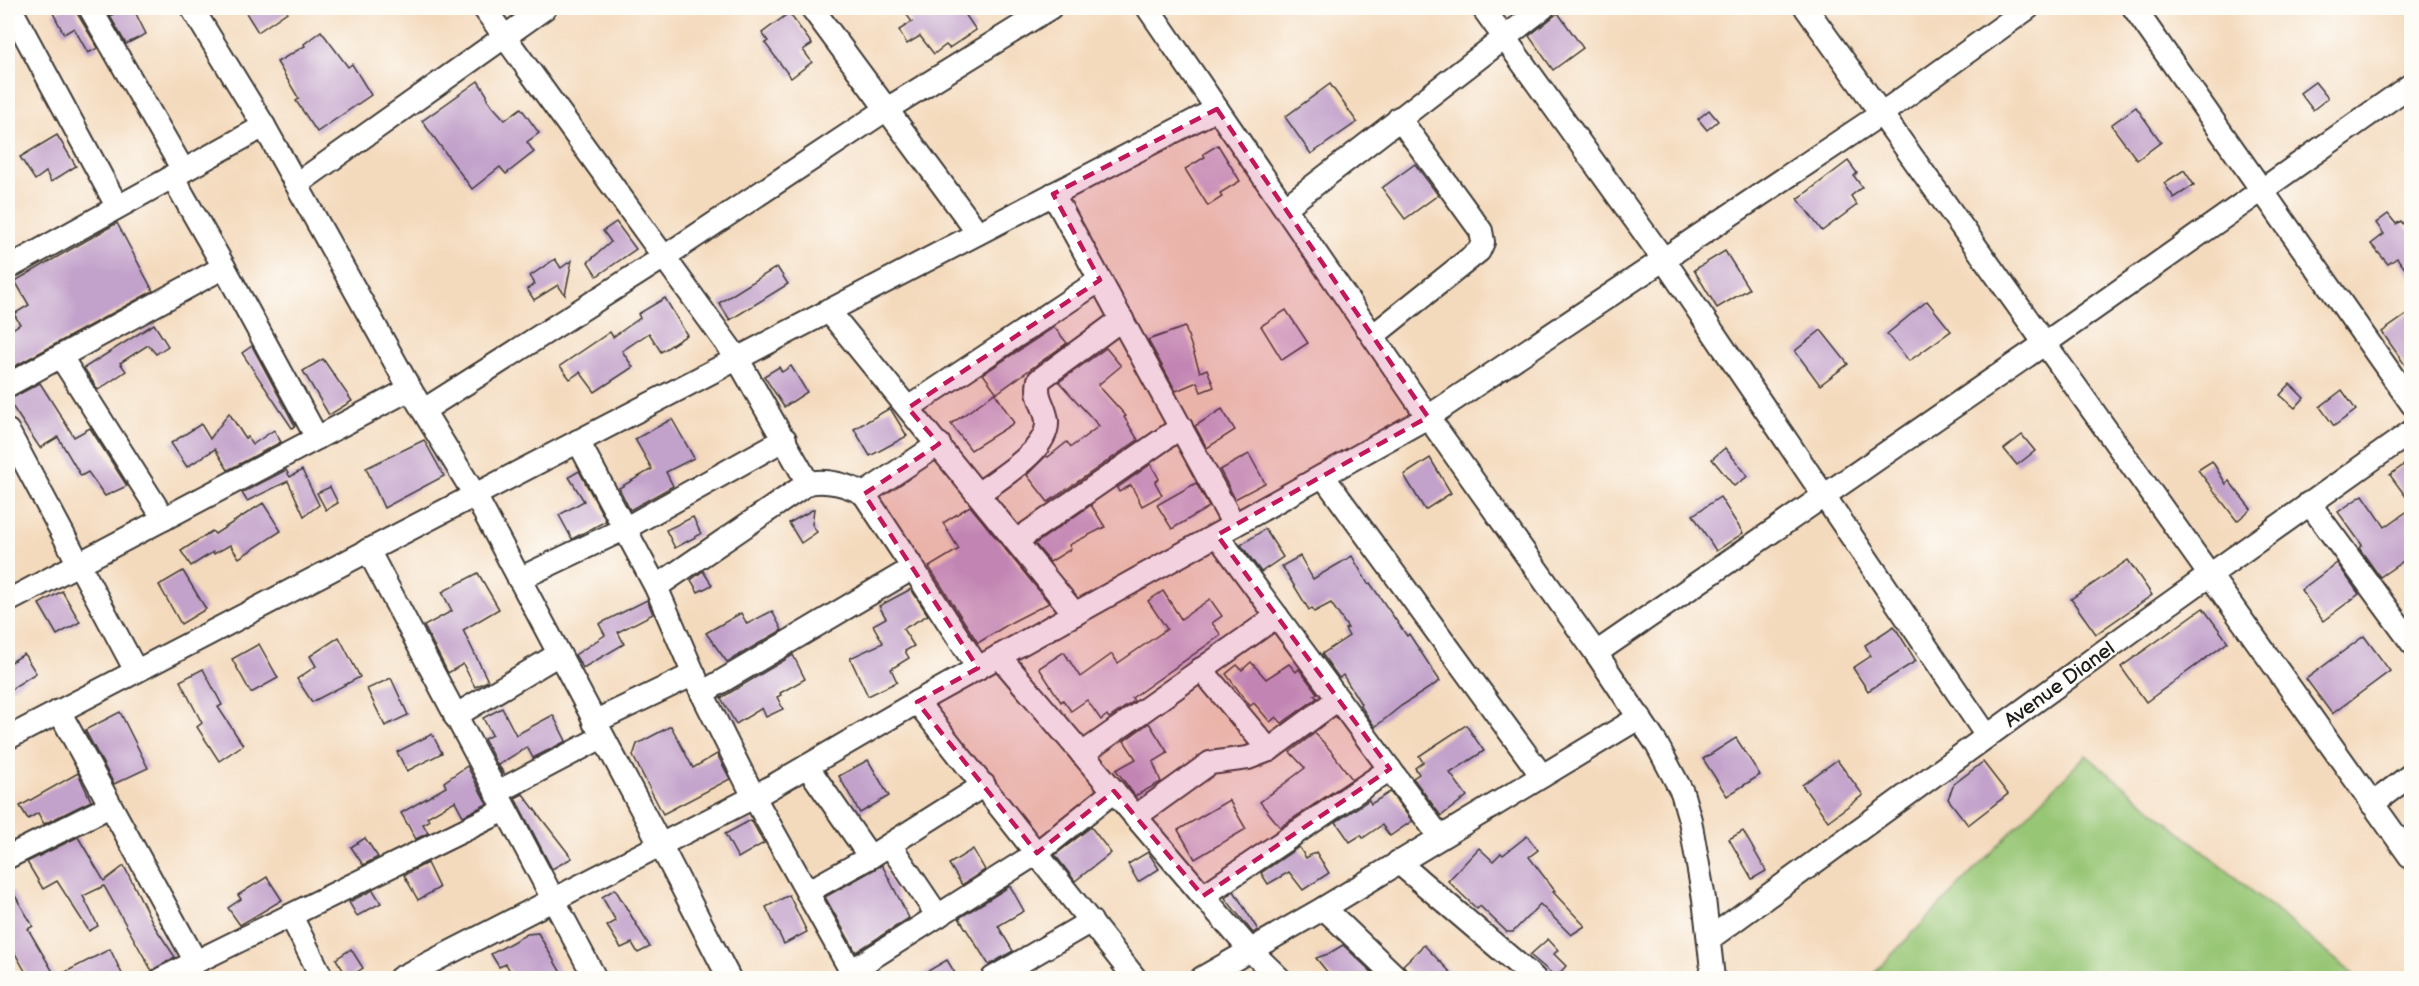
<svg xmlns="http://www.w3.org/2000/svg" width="2419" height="986" viewBox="0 0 2419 986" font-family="'Balsamiq Sans',sans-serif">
  <rect width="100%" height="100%" fill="#fdfcf7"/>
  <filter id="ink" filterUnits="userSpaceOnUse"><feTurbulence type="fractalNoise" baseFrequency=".0167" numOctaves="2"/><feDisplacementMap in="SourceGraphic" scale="12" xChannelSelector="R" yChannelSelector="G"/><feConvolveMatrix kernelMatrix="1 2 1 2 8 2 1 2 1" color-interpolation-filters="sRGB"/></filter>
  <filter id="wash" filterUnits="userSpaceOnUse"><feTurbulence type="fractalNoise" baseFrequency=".008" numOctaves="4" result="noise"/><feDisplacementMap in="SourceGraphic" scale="24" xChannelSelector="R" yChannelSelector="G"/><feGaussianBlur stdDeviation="1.35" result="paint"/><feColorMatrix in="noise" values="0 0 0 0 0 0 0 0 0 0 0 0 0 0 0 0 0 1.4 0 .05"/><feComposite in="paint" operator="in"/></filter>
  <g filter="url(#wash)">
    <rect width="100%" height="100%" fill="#f4dabd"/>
    <polygon fill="#97c675" stroke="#5a7148" stroke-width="1.5" points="2086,755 2358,978 1869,978"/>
    <g id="blocks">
      <g fill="#c2a1ca">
        <polygon points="63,8 77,8 78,15 98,48 88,53 74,28 64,34 53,13"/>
        <polygon points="124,8 133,8 146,34 126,44 110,16"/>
        <polygon points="243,8 293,8 258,32"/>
        <polygon points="902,8 961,8 976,30 949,48 946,45 934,54 920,36 907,44 899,30 912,22"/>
        <polygon points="789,13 812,44 803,50 812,62 791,78 765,43 768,41 762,33"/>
        <polygon points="1558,13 1583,48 1553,70 1529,36"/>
        <polygon points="321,31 348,67 352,64 371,95 317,132 296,101 299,99 277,62 305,46 304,44"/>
        <polygon points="478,81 487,95 487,100 505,120 521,108 539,133 527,142 534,152 506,174 500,167 472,189 422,121"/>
        <polygon points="2315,82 2328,98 2313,110 2300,93"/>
        <polygon points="1330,84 1357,122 1311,154 1285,117"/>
        <polygon points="2136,107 2161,142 2137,160 2111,125"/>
        <polygon points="1709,110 1718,121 1707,130 1698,119"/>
        <polygon points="57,135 76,166 51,182 46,172 35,180 20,157"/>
        <polygon points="1218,145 1240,181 1220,193 1222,197 1208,206 1185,169 1205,157 1203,154"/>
        <polygon points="1848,161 1857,173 1854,176 1862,187 1851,196 1857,205 1822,231 1798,199"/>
        <polygon points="1415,164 1438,195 1405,219 1382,188"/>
        <polygon points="2184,170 2194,185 2174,198 2164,183"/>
        <polygon points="2388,214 2396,224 2401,221 2412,235 2412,278 2397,258 2388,264 2371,244 2384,234 2376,223"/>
        <polygon points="616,222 636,249 597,276 588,262 611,242 603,231"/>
        <polygon points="117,223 153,291 8,370 8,332 20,324 14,314 29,305 15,281"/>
        <polygon points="1725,251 1749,289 1717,308 1694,270"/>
        <polygon points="555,259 561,268 572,260 565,295 558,285 534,300 527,289 535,284 530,276"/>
        <polygon points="777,267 788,284 730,320 719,303"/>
        <polygon points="665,298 687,335 661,352 649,333 622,351 633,367 595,392 580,372 570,379 560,366 610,332 613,337 640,318 638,314"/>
        <polygon points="1927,301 1951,331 1909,361 1887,334"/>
        <polygon points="1286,310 1308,343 1282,360 1261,326"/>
        <polygon points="2412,311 2412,375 2382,332"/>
        <polygon points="154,324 168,346 156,354 148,345 120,363 126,371 98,390 84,368"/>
        <polygon points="1054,327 1067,343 997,393 983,374"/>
        <polygon points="1185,327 1200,372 1207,369 1214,387 1201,392 1197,382 1176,391 1148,340"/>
        <polygon points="1821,330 1848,364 1820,385 1795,351"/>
        <polygon points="252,346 295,426 292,428 242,353"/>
        <polygon points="1106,348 1121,366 1098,385 1126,416 1124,417 1138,440 1048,502 1027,475 1046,456 1048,457 1067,442 1071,447 1099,426 1059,382"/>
        <polygon points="323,359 352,401 329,415 303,371"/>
        <polygon points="791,366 807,392 784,407 764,376 779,367 782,372"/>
        <polygon points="40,383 74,437 90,428 127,486 105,496 88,472 81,476 58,437 40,448 8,400"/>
        <polygon points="2290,384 2304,398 2295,408 2280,395"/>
        <polygon points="2342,390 2356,410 2334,426 2320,407"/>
        <polygon points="995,393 1014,423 971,450 951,424"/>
        <polygon points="890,408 907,436 870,456 854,429"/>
        <polygon points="1222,409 1235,430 1207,448 1195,426"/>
        <polygon points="229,413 245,438 248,437 252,445 274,430 281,442 228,470 215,449 187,467 171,443 201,424 210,439"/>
        <polygon points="672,419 694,458 666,472 673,486 630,510 619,488 652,469 635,439"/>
        <polygon points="2022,435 2035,451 2017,465 2004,449"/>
        <polygon points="424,440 444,476 384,508 366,468"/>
        <polygon points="1725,448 1748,476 1734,486 1712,459"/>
        <polygon points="1249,454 1265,483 1235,499 1220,470"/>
        <polygon points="1430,458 1451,493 1425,510 1404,475"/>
        <polygon points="2412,459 2412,505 2390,475"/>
        <polygon points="2212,461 2226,484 2229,481 2251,509 2237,521 2198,470"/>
        <polygon points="1151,464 1159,479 1155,482 1162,495 1142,506 1131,485 1119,492 1117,488"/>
        <polygon points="286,470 290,477 302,470 319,505 304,516 288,481 247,501 242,493"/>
        <polygon points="579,471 606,521 572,539 559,515 584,501 569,477"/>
        <polygon points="1196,483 1209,507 1172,529 1157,505"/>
        <polygon points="330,487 338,503 326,510 317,493"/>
        <polygon points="2363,495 2385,527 2412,508 2412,555 2380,577 2359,548 2362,545 2338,512"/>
        <polygon points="1720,497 1743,533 1716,551 1693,515"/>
        <polygon points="263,503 281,531 239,558 230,545 214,554 213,552 191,566 181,551 212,531 215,534"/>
        <polygon points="1091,505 1105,527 1069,545 1071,549 1050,562 1035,544"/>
        <polygon points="970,506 1049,603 1012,622 978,643 929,567 959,549 943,523"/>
        <polygon points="814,509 812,524 817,532 801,543 789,523"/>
        <polygon points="693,517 701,534 675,548 666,530"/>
        <polygon points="1265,529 1283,557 1261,572 1241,545"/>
        <polygon points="1300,556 1313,579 1352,556 1368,584 1370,583 1407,636 1409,634 1440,681 1401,706 1375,727 1360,705 1361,704 1343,675 1339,678 1322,654 1349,636 1345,629 1348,628 1331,603 1314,612 1312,608 1309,610 1282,566"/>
        <polygon points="2128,560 2152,595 2096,634 2071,599"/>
        <polygon points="2337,563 2359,594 2323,621 2301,590"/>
        <polygon points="183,571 206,609 181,624 159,585"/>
        <polygon points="703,571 712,585 698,592 691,580"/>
        <polygon points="478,573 499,609 463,630 488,681 475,687 463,664 448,673 424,626 452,611 442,592"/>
        <polygon points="911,589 928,615 903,629 914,646 905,651 909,658 891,669 897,682 868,696 850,658 883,643 873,625 886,618 879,606"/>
        <polygon points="62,591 80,622 57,635 39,604"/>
        <polygon points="1163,591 1181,619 1210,599 1222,616 1212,623 1221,635 1132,698 1134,701 1109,718 1107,715 1101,720 1087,700 1071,711 1063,700 1061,702 1039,668 1064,652 1080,677 1112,654 1118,663 1167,629 1148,601"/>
        <polygon points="647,600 653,614 618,632 624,644 583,668 575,655 605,635 599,624"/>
        <polygon points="2203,608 2228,642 2146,702 2121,667"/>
        <polygon points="772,611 782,630 727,662 706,633 741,613 747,624"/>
        <polygon points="1894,626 1916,661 1868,691 1853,668 1871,656 1865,645"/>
        <polygon points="2364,636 2390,671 2332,714 2306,679"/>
        <polygon points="339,637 360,677 312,702 297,679 316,666 310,656"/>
        <polygon points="259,644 278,678 251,693 232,659"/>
        <polygon points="24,654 36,673 8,691 8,664"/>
        <polygon points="793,655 805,679 780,693 781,695 777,697 783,709 766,717 762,708 736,724 721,698"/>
        <polygon points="1251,662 1266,679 1289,664 1296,672 1299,669 1317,693 1314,695 1317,698 1282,723 1276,717 1270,722 1254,703 1250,706 1226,674 1237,665 1242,670"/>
        <polygon points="203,669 222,705 218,707 243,745 219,761 197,727 202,723 180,681"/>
        <polygon points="391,678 408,715 385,726 367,689"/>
        <polygon points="502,708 516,735 553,715 566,741 533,758 527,747 498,765 504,773 502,774 484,739 492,735 483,718"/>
        <polygon points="120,712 148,768 114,784 85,730"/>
        <polygon points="1149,723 1168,753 1153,762 1161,782 1135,796 1116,770 1136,759 1124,741"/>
        <polygon points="1466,725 1484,751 1450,773 1467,796 1441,816 1413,778 1419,774 1415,768 1423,762 1419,756"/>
        <polygon points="671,726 693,768 717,754 730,779 663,814 633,756 637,744"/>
        <polygon points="1315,733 1331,751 1352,779 1280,827 1260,802 1305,768 1290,752"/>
        <polygon points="432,734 442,753 407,771 397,752"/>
        <polygon points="1736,738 1760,775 1727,796 1703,759"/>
        <polygon points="868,760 889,796 860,813 839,776"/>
        <polygon points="1837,760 1863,795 1828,821 1802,785"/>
        <polygon points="1983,762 2008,794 1968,825 1948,799 1954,784"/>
        <polygon points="467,766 487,804 463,816 455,801 427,817 429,821 423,824 428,833 416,839 401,813 446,787 444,782"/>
        <polygon points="78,773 91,801 44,824 38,813 28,819 20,806"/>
        <polygon points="1390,792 1412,821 1390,836 1382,825 1363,838 1361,835 1350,842 1336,822 1369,800 1371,804"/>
        <polygon points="523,794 541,818 572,858 552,869 515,798"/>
        <polygon points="1229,800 1246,829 1195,859 1178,830"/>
        <polygon points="751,820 764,843 738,858 725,834"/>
        <polygon points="1091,827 1111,853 1075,881 1055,855"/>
        <polygon points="1743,831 1766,871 1752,879 1729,839"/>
        <polygon points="1527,836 1538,850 1529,857 1555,891 1553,892 1585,926 1571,935 1540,904 1513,932 1507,932 1480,906 1477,909 1448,881 1479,848 1493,861 1501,853 1503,855"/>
        <polygon points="78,837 104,881 124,866 155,927 175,957 152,971 104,886 83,896 98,926 89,931 57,881 43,889 27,862"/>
        <polygon points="365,838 378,857 363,865 351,847"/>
        <polygon points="1299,847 1306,858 1316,852 1329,873 1303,890 1289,872 1268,884 1261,873"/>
        <polygon points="973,849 985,870 962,885 949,864"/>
        <polygon points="1148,852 1159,869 1138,882 1128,864"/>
        <polygon points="427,863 439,888 418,900 404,875"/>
        <polygon points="882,865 909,918 856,952 825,897"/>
        <polygon points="267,877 282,900 240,925 228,908 241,899 238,895"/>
        <polygon points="8,884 33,926 28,929 56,977 110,949 124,978 29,978 8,941"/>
        <polygon points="1010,886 1024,911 998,926 1013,951 989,965 959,918"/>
        <polygon points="615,889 650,947 638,953 632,943 621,948 607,926 616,921 602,897"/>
        <polygon points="373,890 381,903 357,916 349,902"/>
        <polygon points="1234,891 1258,930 1253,933 1225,898"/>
        <polygon points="789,895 807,932 784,944 766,907"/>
        <polygon points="538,933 564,978 514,978 506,964 499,967 491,954 527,934"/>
        <polygon points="1548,939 1558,950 1554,954 1566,966 1556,977 1530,955"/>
        <polygon points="1343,945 1378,978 1332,978 1316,958 1328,954"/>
        <polygon points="1424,945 1456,978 1410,978 1410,974 1403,965"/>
        <polygon points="351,949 363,968 348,978 336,959"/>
        <polygon points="947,960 958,978 916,978"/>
      </g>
    </g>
  </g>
  <g filter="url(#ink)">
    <use href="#blocks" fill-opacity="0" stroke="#3c3834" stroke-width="1.5"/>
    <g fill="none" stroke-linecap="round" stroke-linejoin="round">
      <g stroke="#3c3834" stroke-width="26">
        <g id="minor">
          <polyline points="90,8 183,170"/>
          <polyline points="192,8 264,126 410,389 475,495 660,844 729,978"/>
          <polyline points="484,8 737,358 808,483"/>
          <polyline points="812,8 978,233"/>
          <polyline points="1148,8 1428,417 1596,653 1656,743 1682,792 1690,820 1704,899 1713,978"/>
          <polyline points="1483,8 1664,260 1987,736"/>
          <polyline points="1806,8 2412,859"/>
          <polyline points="2134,8 2412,404"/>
          <polyline points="12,11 117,206"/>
          <polyline points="172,176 224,267"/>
          <polyline points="297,184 545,8"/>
          <polyline points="1053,194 1234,525"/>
          <polyline points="1286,207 1543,8"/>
          <polyline points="8,268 264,126"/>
          <polyline points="828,310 1075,614"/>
          <polyline points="1374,335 1479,251 1483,242 1481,231 1399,118"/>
          <polyline points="61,357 164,519"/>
          <polyline points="8,385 224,267 317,438"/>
          <polyline points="908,408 1100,280"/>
          <polyline points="424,410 664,257 887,109 1050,8"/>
          <polyline points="8,431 136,671"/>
          <polyline points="578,441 656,587 702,693 754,797 855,978"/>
          <polyline points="1323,476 1542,776"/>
          <path d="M978,494C999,478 1049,450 1047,421C1045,404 1035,399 1039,380L1122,319"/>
          <polyline points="2309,503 2412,643"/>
          <polyline points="1217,535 1440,837"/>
          <polyline points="1016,541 1181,427"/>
          <polyline points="368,550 595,978"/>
          <polyline points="913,568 978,668"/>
          <polyline points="519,579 626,528 785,439"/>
          <path d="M656,587L808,483C827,479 848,485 864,494L939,444"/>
          <polyline points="8,601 410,389"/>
          <polyline points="1596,653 2044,344 2412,84"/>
          <polyline points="999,656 1203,896 1251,951 1279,978"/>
          <polyline points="1201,669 1269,750"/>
          <polyline points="702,693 913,568 864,494"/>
          <polyline points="917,702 1135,978"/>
          <polyline points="59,711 196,962"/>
          <polyline points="455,716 559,654"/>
          <polyline points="594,722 694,674"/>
          <polyline points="8,738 1217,109"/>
          <polyline points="1082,754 1277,616"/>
          <polyline points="807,766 870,857"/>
          <polyline points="496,793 602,737"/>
          <polyline points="2372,804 2412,774"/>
          <polyline points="1135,817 1210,763 1248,758 1269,750 1338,699"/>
          <polyline points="890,845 938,916"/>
          <polyline points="8,857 110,806"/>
          <polyline points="1398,862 1534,978"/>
          <polyline points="807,892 870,857 984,785"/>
          <polyline points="1203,896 1390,769"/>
          <polyline points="1324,908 1397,978"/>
          <polyline points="291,916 322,978"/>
          <polyline points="1709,939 2162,609 2412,431"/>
          <polyline points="851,971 1037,853 1114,791"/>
          <polyline points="163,978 505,810"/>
          <polyline points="400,978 754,797 917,702 1428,417 1881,114 2028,8"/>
          <polyline points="993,978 1091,921"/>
          <polyline points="1202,978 1324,908 1640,717"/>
        </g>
      </g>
      <use href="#minor" stroke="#fff" stroke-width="22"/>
    </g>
  </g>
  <path fill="#c2185b" fill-opacity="0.2" stroke="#c2185b" stroke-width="4.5" stroke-dasharray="12 8" stroke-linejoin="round" d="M1217,109L1428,417L1217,535L1390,769L1203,896L1114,791L1037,853L917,702L978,668L864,494L939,444L908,408L1100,280L1053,194Z"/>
  <g text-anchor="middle" stroke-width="4.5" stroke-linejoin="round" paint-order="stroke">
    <g font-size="20" fill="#1c1c1c" stroke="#fdfcf7">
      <text transform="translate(2059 684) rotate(-36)" y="7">Avenue Dianel</text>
    </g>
  </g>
  <rect width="2419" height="986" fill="none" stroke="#fdfcf7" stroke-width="30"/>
</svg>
